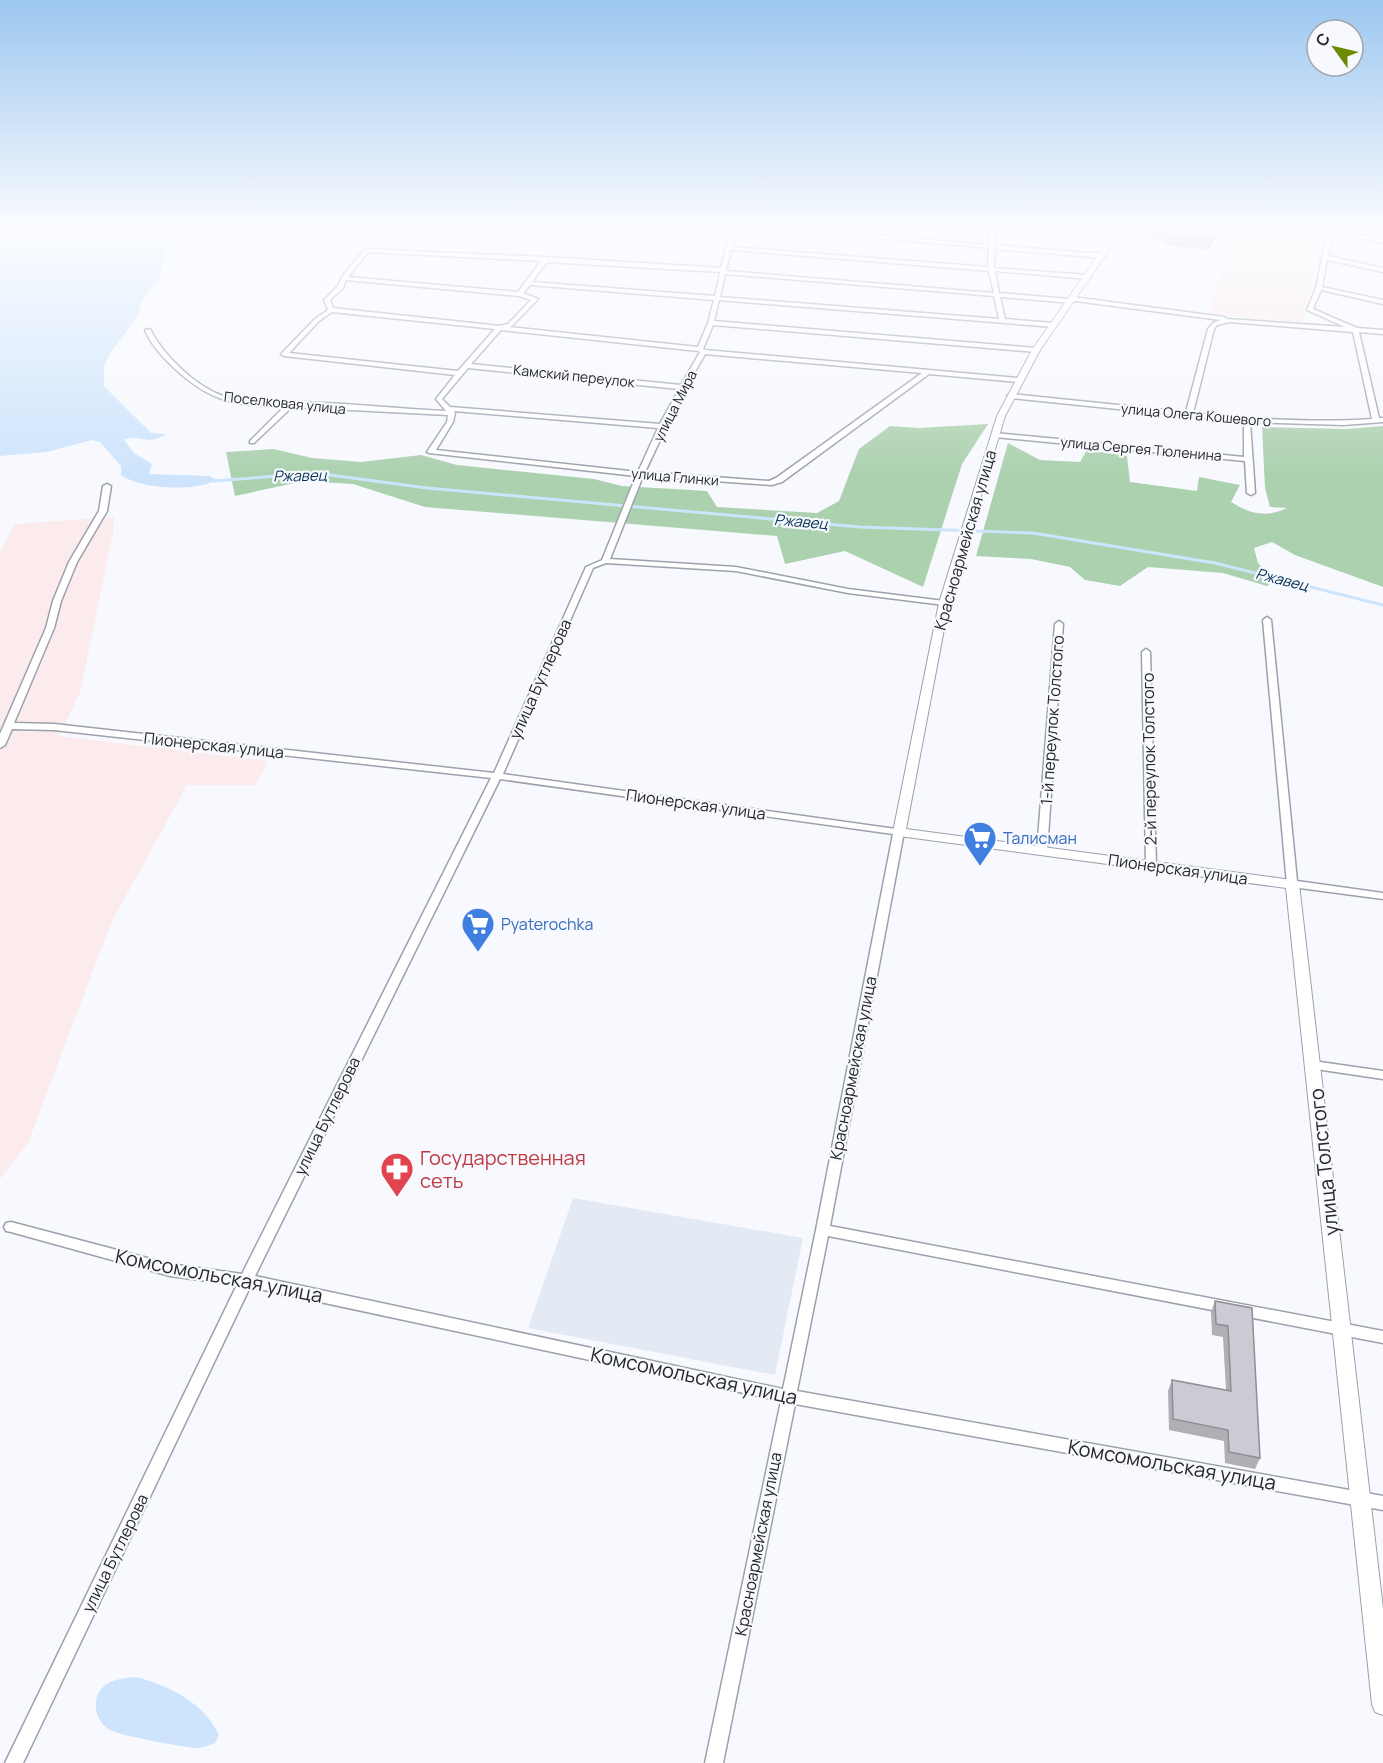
<svg xmlns="http://www.w3.org/2000/svg" width="1383" height="1763" viewBox="0 0 1383 1763" font-family="Manrope,sans-serif">
  <rect width="100%" height="100%" fill="#f7f9fe"/>
  <g fill="#fbebec">
    <polygon points="1237,227 1324,228 1303,322 1208,314"/>
    <polygon points="114,517 113,533 80,693 59,736 268,761 256,785 187,785 111,923 28,1143 0,1179 0,552 15,524"/>
  </g>
  <polygon fill="#e4eaf4" points="573,1198 803,1238 775,1375 528,1328"/>
  <g fill="#acd1af">
    <polygon points="988,424 962,464 923,587 845,551 785,564 777,536 425,507 353,484 304,481 235,496 226,452 274,449 312,458 361,462 421,455 457,465 594,479 622,486 707,491 717,507 817,513 839,501 859,449 890,426 918,428"/>
    <path d="M1383,426V587L1295,555L1272,542L1254,548L1258,563L1275,580L1267,586L1223,573L1148,567L1120,586L1085,580L1070,567L1031,559L976,556L1008,443L1040,460L1080,462L1087,450L1127,456L1130,482L1197,491L1199,477L1240,485L1231,502C1250,514 1266,518 1287,508L1270,507L1265,488L1262,427L1346,429Z"/>
  </g>
  <g fill="#cee4fc">
    <path d="M0,227H177L171,234L158,281L142,300L138,315L109,355L104,367V386L151,433L167,434C145,447 142,433 124,440L134,453L152,464L149,474L209,476L215,479L214,481C193,492 140,489 121,475V466L100,442L92,440L47,452L0,456Z"/>
    <path d="M135,1677C169,1685 204,1703 219,1735L215,1743C209,1745 203,1748 197,1748C183,1747 121,1736 110,1730C95,1721 90,1699 104,1686C113,1679 125,1678 135,1677Z"/>
  </g>
  <g fill="none" stroke-linecap="round" stroke-linejoin="round">
    <polyline stroke="#cee4fc" stroke-width="3" points="214,481 315,473 427,488 860,527 1033,533 1215,563 1383,605"/>
    <g stroke="#9ca1ab" stroke-width="3">
      <g id="minor">
        <path d="M736,227H741L732,247L988,267L989,248L753,227H779L989,245L990,227H996L995,245L1103,254L1106,256L1103,258L995,249L994,268L1088,275L1091,277L1088,279L995,271L999,293L1070,299L1073,297L1224,317L1227,319L1345,327L1307,310L1316,288L1322,258L1320,257L1323,255L1327,230L1329,227H1333V229L1383,239V243L1333,232L1328,256L1383,268V272L1327,260L1322,287L1383,300V304L1321,290L1313,309L1357,328L1383,330V334L1359,332L1379,418H1383V422L1344,425L1250,422L1255,493L1251,495L1247,493L1245,461L995,437L992,435L995,433L1244,457V422L1010,398L1007,396L1010,394L1186,412L1208,329L1213,323L1221,320L1075,301L1072,303L1000,297L1005,319L1054,323L1057,325L1054,327L719,300L714,321L1036,348L1039,350L1036,352L713,325L703,349L705,350L1018,378L1021,380L1018,382L929,374L782,482L772,485L643,476L610,559L736,567L848,589L944,601L948,603L944,605L848,593L736,571L606,563L593,568L503,774L903,830L904,832L830,1226L1383,1331V1343L828,1236L797,1391L1383,1496V1510L795,1404L723,1763H705L781,1401L250,1287L23,1763H5L237,1285L170,1276L11,1232L6,1231L4,1227L6,1223L11,1222L170,1264L242,1274L491,778L54,730L12,729L5,745L0,748V734L46,628L53,601L69,562L99,511L103,486L107,484L111,486L107,511L77,562L61,601L54,628L14,723L54,724L494,773L586,567L602,560L636,476L429,453L427,452L447,422L448,415L292,407L254,443H250V441L284,407C235,406 210,402 173,367C162,356 151,345 145,330L150,329C163,355 195,386 223,396C245,404 268,402 291,402C342,402 395,409 446,411L436,399L455,375L284,356L281,354L315,319L328,310L324,300L338,286L342,277L365,249L546,257L721,268L727,243ZM731,250L989,271L994,293L726,271ZM368,252L541,261L518,292L348,277ZM547,262L720,272V273L715,296L532,282ZM725,274L994,296L999,319L720,297ZM346,280L519,296L531,300L508,324L500,326L333,308L330,300L343,288ZM530,285L714,300L708,323L698,347L509,327L512,326L538,299L523,293ZM332,312L495,329L458,371L289,353L319,321ZM1230,322L1353,332L1372,419C1313,423 1252,419 1193,413L1214,329L1217,325ZM501,330L698,351L700,352L681,385L471,364ZM705,354L922,373L776,478L769,481L645,472L678,402ZM468,368L679,389L660,424L450,407L442,399ZM454,411L658,428L638,472L436,450L453,422L455,413ZM500,779L893,834L816,1230L783,1389L255,1276Z"/>
        <polygon points="1267,617 1271,620 1297,881 1383,893 1383,899 1292,887 1287,884 1263,620"/>
        <polygon points="1059,621 1063,624 1047,851 1042,854 1037,851 1055,624"/>
        <polygon points="1146,649 1150,652 1156,865 1151,868 1146,865 1142,652"/>
        <polygon points="1313,1061 1383,1071 1383,1079 1309,1068 1307,1065 1309,1062"/>
      </g>
    </g>
    <g stroke="#9ca1ab" stroke-width="2">
      <g id="tertiary">
        <polygon points="1118,227 1125,227 1040,350 1005,416 949,603 906,829 1292,880 1299,884 1383,1609 1383,1715 1375,1712 1372,1704 1286,888 899,836 893,832 939,603 997,416 1032,350"/>
        <polygon points="1375,227 1383,227 1383,230 1376,228"/>
      </g>
    </g>
    <use href="#minor" fill="#fff" fill-rule="evenodd"/>
    <use href="#tertiary" fill="#fff" fill-rule="evenodd"/>
  </g>
  <g fill="#b1aeb6">
    <polygon points="1153,227 1221,227 1208,250 1164,245 1165,241 1150,239"/>
    <polygon points="1215,1301 1252,1308 1260,1458 1255,1469 1225,1463 1224,1441 1169,1430 1168,1391 1172,1380 1226,1390 1223,1337 1212,1335 1211,1312"/>
  </g>
  <polygon fill="#908d94" points="1217,227 1221,227 1208,250 1210,240"/>
  <g fill="#cecad4" stroke="#908d94" stroke-width="1.5">
    <polygon points="1153,227 1217,227 1210,240 1166,235 1168,231 1152,229"/>
    <polygon points="1215,1301 1252,1308 1260,1458 1229,1452 1228,1430 1173,1419 1172,1380 1231,1391 1228,1326 1216,1324"/>
  </g>
  <linearGradient id="sky" x2="0" y2="1"><stop stop-color="#9dc7f0"/><stop offset="0.48" stop-color="#fbfcff"/><stop offset="1" stop-color="#fbfcff" stop-opacity="0"/></linearGradient>
  <rect width="1383" height="474" fill="url(#sky)"/>
  <defs>
    <g id="supermarket-pin" transform="scale(1.725)"><path d="M0 17L-7.5 6A9.5 9.5 0 1 1 7.5 6Z" fill="#3f7fe0" stroke="#f7f9fe"/><path d="M-6-5.5h2.5l.6 2H6L4.5 2H-2.5L-4.4-4H-6ZM-1.5 3.2a1.3 1.3 0 1 0 .1 0ZM3 3.2a1.3 1.3 0 1 0 .1 0Z" fill="#fff"/></g>
    <g id="pharmacy-pin" transform="scale(1.725)"><path d="M0 17L-7.5 6A9.5 9.5 0 1 1 7.5 6Z" fill="#e0444e" stroke="#f7f9fe"/><path d="M-2-6h4v4h4v4h-4v4h-4v-4h-4v-4h4Z" fill="#fff"/></g>
  </defs>
  <g fill-rule="evenodd">
    <use href="#supermarket-pin" x="980" y="838"/>
    <use href="#supermarket-pin" x="478" y="924"/>
    <use href="#pharmacy-pin" x="397" y="1169"/>
  </g>
  <g text-anchor="middle" stroke-width="4.5" stroke-linejoin="round" paint-order="stroke">
    <g font-size="14" fill="#25272b" stroke="#f7f9fe">
      <text transform="translate(574 376) rotate(6)" y="5">Камский переулок</text>
      <text transform="translate(285 403) rotate(6)" y="5">Поселковая улица</text>
      <text transform="translate(675 406) rotate(-63)" y="5">улица Мира</text>
      <text transform="translate(1196 415) rotate(5)" y="5">улица Олега Кошевого</text>
      <text transform="translate(1141 449) rotate(5)" y="5">улица Сергея Тюленина</text>
      <text transform="translate(675 477) rotate(5)" y="5">улица Глинки</text>
    </g>
    <g font-size="15" font-style="italic" fill="#032f52" stroke="#f7f9fe">
      <text transform="translate(300 476) rotate(-1)" y="5">Ржавец</text>
      <text transform="translate(801 522) rotate(5)" y="5">Ржавец</text>
      <text transform="translate(1282 580) rotate(14)" y="5">Ржавец</text>
    </g>
    <g font-size="16" fill="#25272b" stroke="#f7f9fe">
      <text transform="translate(965 540) rotate(-74)" y="6">Красноармейская улица</text>
      <text transform="translate(540 679) rotate(-66)" y="6">улица Бутлерова</text>
      <text transform="translate(1052 720) rotate(-86)" y="6">1-й переулок Толстого</text>
      <text transform="translate(214 745) rotate(6)" y="6">Пионерская улица</text>
      <text transform="translate(1149 759) rotate(-91)" y="6">2-й переулок Толстого</text>
      <text transform="translate(696 804) rotate(8)" y="6">Пионерская улица</text>
      <text transform="translate(1178 869) rotate(8)" y="6">Пионерская улица</text>
      <text transform="translate(853 1068) rotate(-79)" y="6">Красноармейская улица</text>
      <text transform="translate(327 1116) rotate(-64)" y="6">улица Бутлерова</text>
      <text transform="translate(758 1544) rotate(-79)" y="6">Красноармейская улица</text>
      <text transform="translate(115 1553) rotate(-64)" y="6">улица Бутлерова</text>
    </g>
    <g font-size="16" fill="#366cbe" stroke="#f7f9fe" text-anchor="start">
      <text x="1003" y="844">Талисман</text>
      <text x="501" y="930">Pyaterochka</text>
    </g>
    <g font-size="20" fill="#be3a42" stroke="#f7f9fe" text-anchor="start">
      <text x="420" y="1165">Государственная<tspan x="420" dy="23">сеть</tspan></text>
    </g>
    <g font-size="20" fill="#25272b" stroke="#f7f9fe">
      <text transform="translate(1324 1162) rotate(-96)" y="7">улица Толстого</text>
      <text transform="translate(219 1276) rotate(11)" y="7">Комсомольская улица</text>
      <text transform="translate(694 1376) rotate(12)" y="7">Комсомольская улица</text>
      <text transform="translate(1172 1465) rotate(10)" y="7">Комсомольская улица</text>
    </g>
  </g>
  <g transform="translate(1335 48) rotate(304)"><circle r="28" fill="#f7f9fe" stroke="#a3a5aa" stroke-width="1.5"/>
  <path d="M0-4.5L10 22L0 15L-10 22Z" fill="#6d8a03"/>
  <text y="-9" font-size="16" font-weight="bold" text-anchor="middle" fill="#25272b">С</text>
  </g>
</svg>
